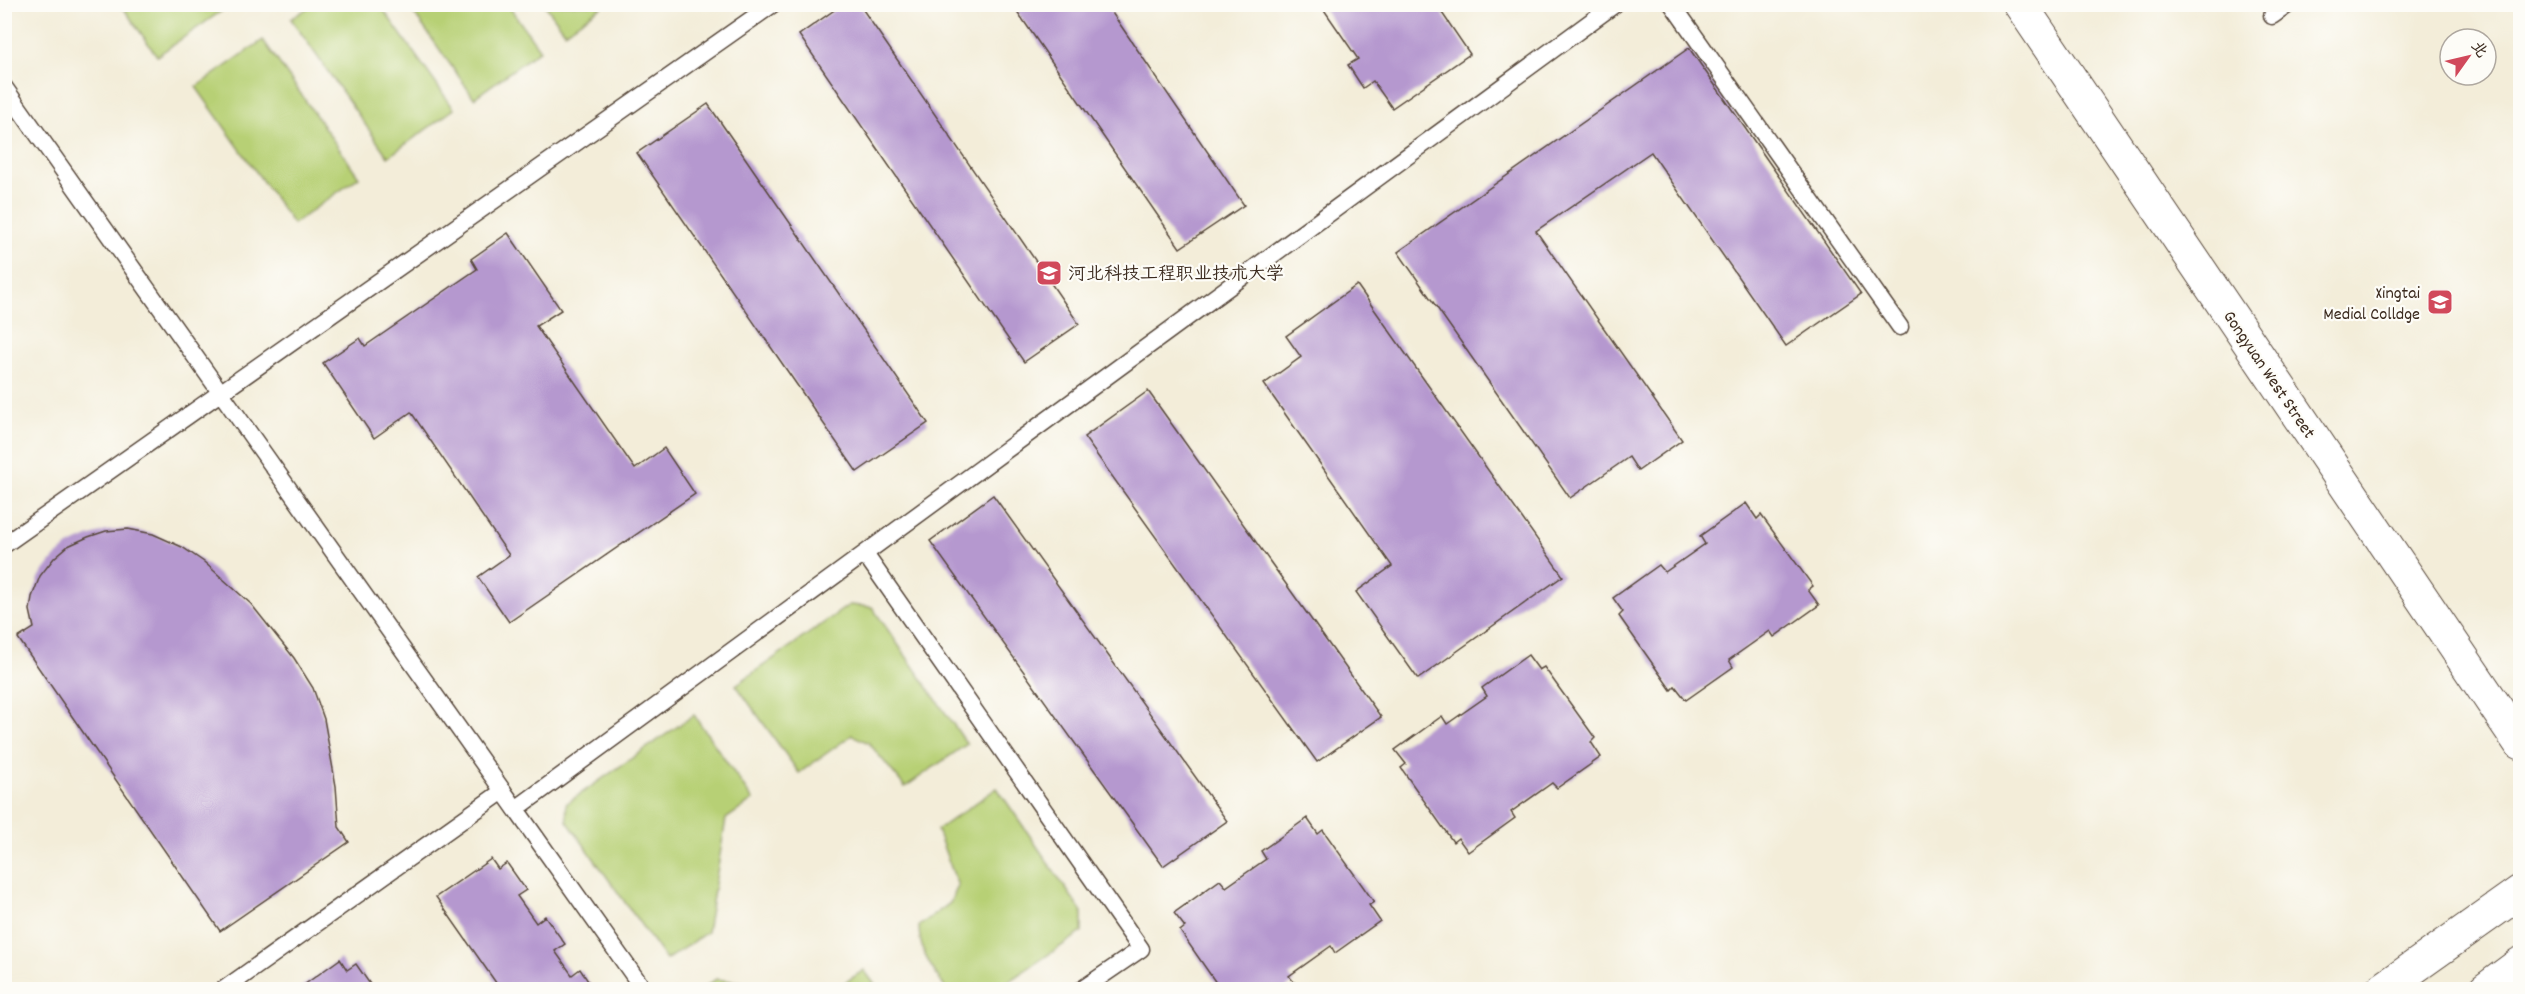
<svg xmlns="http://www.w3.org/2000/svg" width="2525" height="994" viewBox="0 0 2525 994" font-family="Dekko,'LXGW WenKai TC',sans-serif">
  <rect width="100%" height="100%" fill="#fdfcf7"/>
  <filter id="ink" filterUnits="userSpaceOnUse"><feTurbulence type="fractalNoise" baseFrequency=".0167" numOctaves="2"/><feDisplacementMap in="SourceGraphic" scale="12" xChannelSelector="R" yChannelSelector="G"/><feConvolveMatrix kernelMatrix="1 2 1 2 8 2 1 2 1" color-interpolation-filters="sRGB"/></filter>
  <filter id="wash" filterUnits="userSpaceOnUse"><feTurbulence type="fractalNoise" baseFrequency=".008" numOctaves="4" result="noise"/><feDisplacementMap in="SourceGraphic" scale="24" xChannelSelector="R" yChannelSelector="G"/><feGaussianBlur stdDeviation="1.35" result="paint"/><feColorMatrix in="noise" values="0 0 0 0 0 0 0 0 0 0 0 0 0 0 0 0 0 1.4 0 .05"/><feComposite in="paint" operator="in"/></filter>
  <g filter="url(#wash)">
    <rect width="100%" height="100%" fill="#f3edd9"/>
    <g fill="#b7d075" stroke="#797d4a" stroke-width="1.5">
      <polygon points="110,5 230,5 157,56 124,9"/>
      <polygon points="312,5 380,5 454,109 388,157 291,19"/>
      <polygon points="408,5 508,5 540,50 474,98"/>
      <polygon points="545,5 604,5 565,32"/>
      <polygon points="263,40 359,177 293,224 196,87"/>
      <polygon points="849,605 872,607 967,744 905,787 869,743 852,735 799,773 736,685"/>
      <polygon points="694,715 753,800 726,819 707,932 666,960 567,821 566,804"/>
      <path d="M997,788L1082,912V932L997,989H946C932,968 919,952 919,926L950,903L958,886L937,830Z"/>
      <polygon points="864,970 878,989 835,989"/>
      <polygon points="716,979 792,989 702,989"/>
    </g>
    <g id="blocks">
      <g fill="#b598cf">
        <polygon points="843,4 859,4 1079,324 1024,362 799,35"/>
        <polygon points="1012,4 1106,4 1244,205 1180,248"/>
        <polygon points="1320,4 1436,4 1470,54 1392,108 1373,81 1363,88 1348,65 1358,59"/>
        <polygon points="1689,48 1861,294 1786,346 1651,152 1536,231 1682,440 1638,471 1629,457 1570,498 1398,252"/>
        <polygon points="708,104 928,423 857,472 637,153"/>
        <polygon points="508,233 561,310 536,326 635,469 664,448 695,494 509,622 478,577 509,555 411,412 374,438 323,363 360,338 365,346 477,269 471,259"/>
        <polygon points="1357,285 1563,576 1418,679 1356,592 1392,566 1264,384 1301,357 1286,336"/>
        <polygon points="1148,391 1381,717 1317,762 1084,437"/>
        <polygon points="993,495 1227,821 1163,866 930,541"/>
        <polygon points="1746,503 1757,519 1761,515 1813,586 1808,590 1819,605 1774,637 1770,631 1729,660 1733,667 1686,700 1675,686 1671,690 1619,616 1623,612 1613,598 1659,565 1665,572 1705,544 1700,536"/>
        <polygon points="128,529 153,534 182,547 204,562 251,604 294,658 313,688 324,719 336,786 339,827 349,842 220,931 18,638 34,628 30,610 32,597 40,576 54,558 68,546 88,537 106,531"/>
        <polygon points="1528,655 1539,670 1544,667 1595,738 1591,742 1601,757 1557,788 1552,783 1511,812 1515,818 1468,852 1458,838 1453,842 1401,768 1406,764 1395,750 1442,716 1447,724 1487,696 1482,688"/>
        <polygon points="1307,818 1318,834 1323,830 1374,902 1369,905 1380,921 1335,953 1331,946 1289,976 1294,982 1283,990 1221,990 1180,931 1185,927 1174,913 1220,880 1226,887 1266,859 1261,851"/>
        <polygon points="491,859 498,869 507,863 526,890 517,896 536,923 545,916 565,944 555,951 572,975 580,969 594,990 501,990 436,897"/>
        <polygon points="340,959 347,970 356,964 374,990 297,990"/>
      </g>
    </g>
  </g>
  <g filter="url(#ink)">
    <use href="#blocks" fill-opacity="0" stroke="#57473a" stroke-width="1.5"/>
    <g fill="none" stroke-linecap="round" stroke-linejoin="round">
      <g stroke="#57473a" stroke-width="19">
        <g id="service">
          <polyline points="1672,4 1900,327"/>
          <polyline points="2272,16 2289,4"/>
          <polyline points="4,87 644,990"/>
          <polyline points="4,545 773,4"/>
          <polyline points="865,554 1141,949 1081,990"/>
          <polyline points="516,809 1615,4"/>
          <polyline points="223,990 503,791"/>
        </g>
      </g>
      <g stroke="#57473a" stroke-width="35">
        <polyline id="tertiary" points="2020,4 2520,743"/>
      </g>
      <g stroke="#57473a" stroke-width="35">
        <g id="primary">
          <polyline points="2382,990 2520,892"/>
          <polyline points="2485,990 2520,964"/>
        </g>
      </g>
      <use href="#service" stroke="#fff" stroke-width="16"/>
      <use href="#tertiary" stroke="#fff" stroke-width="33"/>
      <use href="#primary" stroke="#fff" stroke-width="33"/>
    </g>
  </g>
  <defs>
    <g id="university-square" transform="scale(1.35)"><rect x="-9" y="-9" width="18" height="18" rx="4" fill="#d1495b" stroke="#fdfcf7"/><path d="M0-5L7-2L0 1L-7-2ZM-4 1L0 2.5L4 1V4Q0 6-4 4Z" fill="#fff"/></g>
  </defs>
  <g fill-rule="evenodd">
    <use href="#university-square" x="1049" y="273"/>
    <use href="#university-square" x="2440" y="302"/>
  </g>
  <g text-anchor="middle" stroke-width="4.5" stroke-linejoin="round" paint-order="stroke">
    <g font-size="18" fill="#3b2a1e" stroke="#fdfcf7" text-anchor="start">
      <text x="1068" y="279">河北科技工程职业技术大学</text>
      <text x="2420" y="298" text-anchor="end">Xingtai<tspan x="2420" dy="21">Medial Colldge</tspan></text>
    </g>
    <g font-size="18" fill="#3b2a1e" stroke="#fdfcf7">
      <text transform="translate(2270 374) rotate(56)" y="6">Gongyuan West Street</text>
    </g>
  </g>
  <rect width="2525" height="994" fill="none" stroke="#fdfcf7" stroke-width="24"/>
  <g transform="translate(2468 57) rotate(56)"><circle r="28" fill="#fdfcf7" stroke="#afa8a0" stroke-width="1.5"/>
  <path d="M0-4.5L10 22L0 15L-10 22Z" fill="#d1495b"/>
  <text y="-9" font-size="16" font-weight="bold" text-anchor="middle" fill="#3b2a1e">北</text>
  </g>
</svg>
